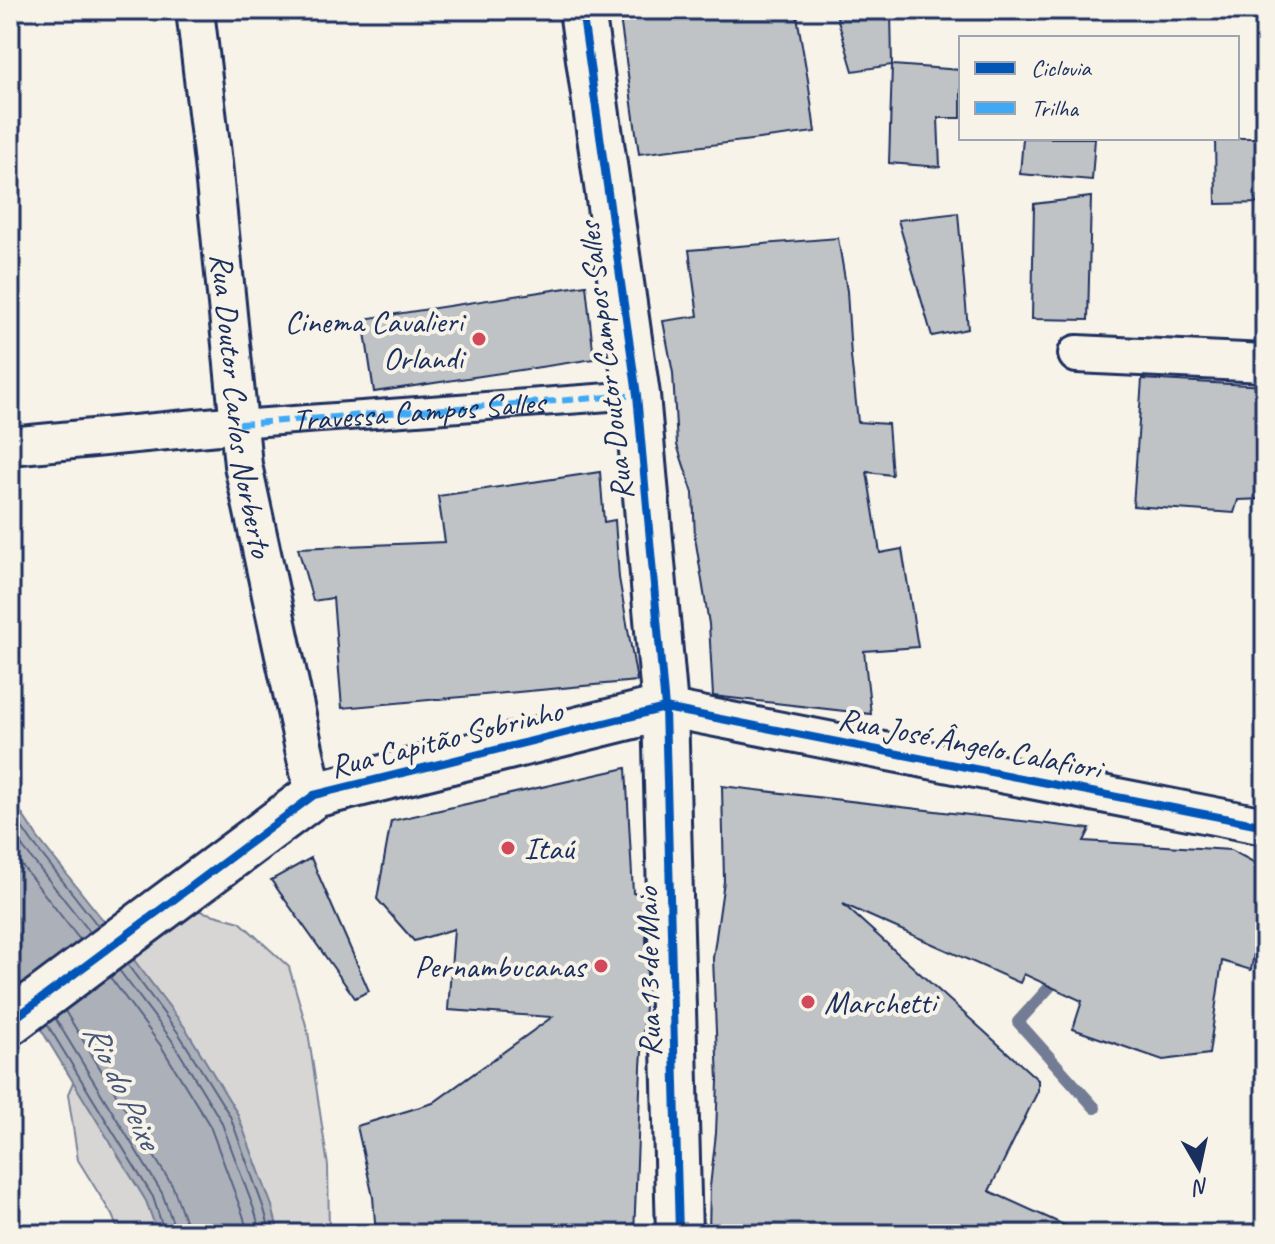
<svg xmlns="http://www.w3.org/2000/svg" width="1275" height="1244" viewBox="0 0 1275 1244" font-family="Caveat,sans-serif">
  <rect width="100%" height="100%" fill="#f7f3e8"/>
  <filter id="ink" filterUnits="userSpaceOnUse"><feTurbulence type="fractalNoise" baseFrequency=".0125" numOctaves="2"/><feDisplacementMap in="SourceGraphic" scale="16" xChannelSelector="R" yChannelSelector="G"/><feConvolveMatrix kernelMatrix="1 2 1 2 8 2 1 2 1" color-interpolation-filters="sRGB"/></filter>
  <g filter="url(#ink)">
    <polygon fill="#d7d6d4" stroke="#798299" stroke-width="2" points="178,905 240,922 289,967 308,1032 328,1166 329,1234 120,1234 112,1215 78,1160 68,1094 100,1020 133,955"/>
    <polygon fill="#acb0b9" stroke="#727c95" stroke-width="2" points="10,796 38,838 122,944 186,1029 237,1113 272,1206 279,1234 158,1234 146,1201 31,1013 10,982"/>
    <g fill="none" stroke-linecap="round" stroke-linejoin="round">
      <g stroke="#556382" stroke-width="2">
        <polyline points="10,810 32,842 98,926"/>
        <polyline points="10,828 24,849 90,932"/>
        <polyline points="10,850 80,940"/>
        <polyline points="127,964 179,1034 230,1116 264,1209 271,1234"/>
        <polyline points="119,970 171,1039 221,1121 255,1212 261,1234"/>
        <polyline points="110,977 161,1046 210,1126 243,1215 248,1234"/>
        <polyline points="65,1011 173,1187 186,1223 187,1234"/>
        <polyline points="55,1018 162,1193 174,1226 175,1234"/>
        <polyline points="47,1024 153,1197 165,1234"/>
      </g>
      <polyline stroke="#727c95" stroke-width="12" points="1057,976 1055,981 1018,1022 1095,1108"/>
    </g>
    <g fill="#c0c3c5" stroke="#1b2f5e" stroke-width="2">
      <polygon points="619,10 796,10 808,80 815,132 639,154"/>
      <polygon points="835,10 891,10 892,65 853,71"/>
      <polygon points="892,65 961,70 961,118 938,118 940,167 889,163"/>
      <polygon points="1023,138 1095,138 1092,180 1020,174"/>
      <polygon points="1215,138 1265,138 1265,203 1216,204"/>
      <polygon points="1091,197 1088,320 1032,319 1034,204"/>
      <polygon points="958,213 968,329 932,336 898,220"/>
      <polygon points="838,238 847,291 851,356 858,422 888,424 892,475 867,472 880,553 902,549 918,647 864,651 871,714 713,696 709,624 695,537 693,493 677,445 673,373 663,321 698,316 689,250"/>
      <polygon points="586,285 594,359 374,392 363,319"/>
      <polygon points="1142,379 1265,386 1265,499 1238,500 1234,513 1133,506"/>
      <polygon points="600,472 604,522 615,520 619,578 637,681 342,708 333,598 313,601 298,548 445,542 438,496"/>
      <polygon points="626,768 633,893 645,894 647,975 641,1067 634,1234 376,1234 373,1197 357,1126 433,1103 552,1017 448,1010 454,929 414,941 377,899 391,821"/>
      <polygon points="722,786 1090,829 1084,841 1231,850 1265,868 1265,956 1254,954 1251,970 1222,961 1209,1054 1163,1060 1073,1029 1082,1001 1024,974 1020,983 843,904 1038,1080 1038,1091 989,1191 1084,1234 709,1234 710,1187 716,1133 718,1081 713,958 724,881"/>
      <polygon points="311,858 369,991 355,998 271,880"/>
    </g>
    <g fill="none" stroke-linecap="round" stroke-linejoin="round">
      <g stroke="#1b2f5e" stroke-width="32">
        <g id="pedestrian">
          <path id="s1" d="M239,424L637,395"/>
        </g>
      </g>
      <g stroke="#1b2f5e" stroke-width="42">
        <g id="minor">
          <path id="s2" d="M195,10L213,163L243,465L314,795"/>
          <polyline points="1077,354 1265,363"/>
          <polyline points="10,446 239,424"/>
          <polyline points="665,708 1265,826"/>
        </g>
      </g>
      <g stroke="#1b2f5e" stroke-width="50">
        <g id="tertiary">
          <polyline points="582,10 637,395 665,708 679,1234"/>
          <polyline points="10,1022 314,795 665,708"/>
        </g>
      </g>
      <use href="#pedestrian" stroke="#f7f3e8" stroke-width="26"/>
      <use href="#minor" stroke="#f7f3e8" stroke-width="36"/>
      <use href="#tertiary" stroke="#f7f3e8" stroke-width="44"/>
      <polyline stroke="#3fa9f5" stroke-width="6" stroke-dasharray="12 6" stroke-linecap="butt" points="239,424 637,395"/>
      <g stroke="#f7f3e8" stroke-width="13">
        <g id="cycleway">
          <polyline points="582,10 637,395 665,708 679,1234"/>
          <polyline points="10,1022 314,795 665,708 1265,826"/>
        </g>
      </g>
      <use href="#cycleway" stroke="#0057b8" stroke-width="8"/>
    </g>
  </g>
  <g fill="#d1495b" stroke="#f7f3e8" stroke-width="3">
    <circle cx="479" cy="339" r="8"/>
    <circle cx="508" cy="848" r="8"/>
    <circle cx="601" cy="966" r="8"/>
    <circle cx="808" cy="1002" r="8"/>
  </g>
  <g text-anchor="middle" stroke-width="8" stroke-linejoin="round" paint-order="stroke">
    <g font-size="32" fill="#1b2f5e" stroke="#f7f3e8" text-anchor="end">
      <text x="463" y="332">Cinema Cavalieri<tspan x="463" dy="37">Orlandi</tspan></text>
      <text x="524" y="859" text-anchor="start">Itaú</text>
      <text x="585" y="977">Pernambucanas</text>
      <text x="824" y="1013" text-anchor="start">Marchetti</text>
    </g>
    <g font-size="32" fill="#1b2f5e" stroke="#f7f3e8">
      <text transform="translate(605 361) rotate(-97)" y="11">Rua Doutor Campos Salles</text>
      <text dy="11" stroke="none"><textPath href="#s2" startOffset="398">Rua Doutor Carlos Norberto</textPath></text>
      <text dy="11" stroke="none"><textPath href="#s1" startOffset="180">Travessa Campos Salles</textPath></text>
      <text transform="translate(446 738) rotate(-14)" y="11">Rua Capitão Sobrinho</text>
      <text transform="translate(970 743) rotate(11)" y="11">Rua José Ângelo Calafiori</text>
      <text transform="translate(648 972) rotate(-91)" y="11">Rua 13 de Maio</text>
    </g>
    <g font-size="34" font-style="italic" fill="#465679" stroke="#f7f3e8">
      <text transform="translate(123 1085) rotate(64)" y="12">Rio do Peixe</text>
    </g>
  </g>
  <rect width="1275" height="1244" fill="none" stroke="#f7f3e8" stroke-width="40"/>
  <rect x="20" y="20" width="1235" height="1204" fill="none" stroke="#1b2f5e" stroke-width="3" filter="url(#ink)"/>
  <rect x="959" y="36" width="280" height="104" fill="#f7f3e8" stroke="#9fa5b1" stroke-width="2"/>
  <rect x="975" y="62" width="40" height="12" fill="#0057b8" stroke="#9fa5b1" stroke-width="2"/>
  <text x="1031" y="76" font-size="24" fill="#1b2f5e">Ciclovia</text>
  <rect x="975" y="102" width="40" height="12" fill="#3fa9f5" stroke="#9fa5b1" stroke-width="2"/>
  <text x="1031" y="116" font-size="24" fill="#1b2f5e">Trilha</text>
  <g transform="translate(1199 1168) rotate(171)" stroke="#f7f3e8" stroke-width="6" paint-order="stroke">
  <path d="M0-6L14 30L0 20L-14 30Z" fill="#1b2f5e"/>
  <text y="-12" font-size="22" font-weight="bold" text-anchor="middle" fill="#1b2f5e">N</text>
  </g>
</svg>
